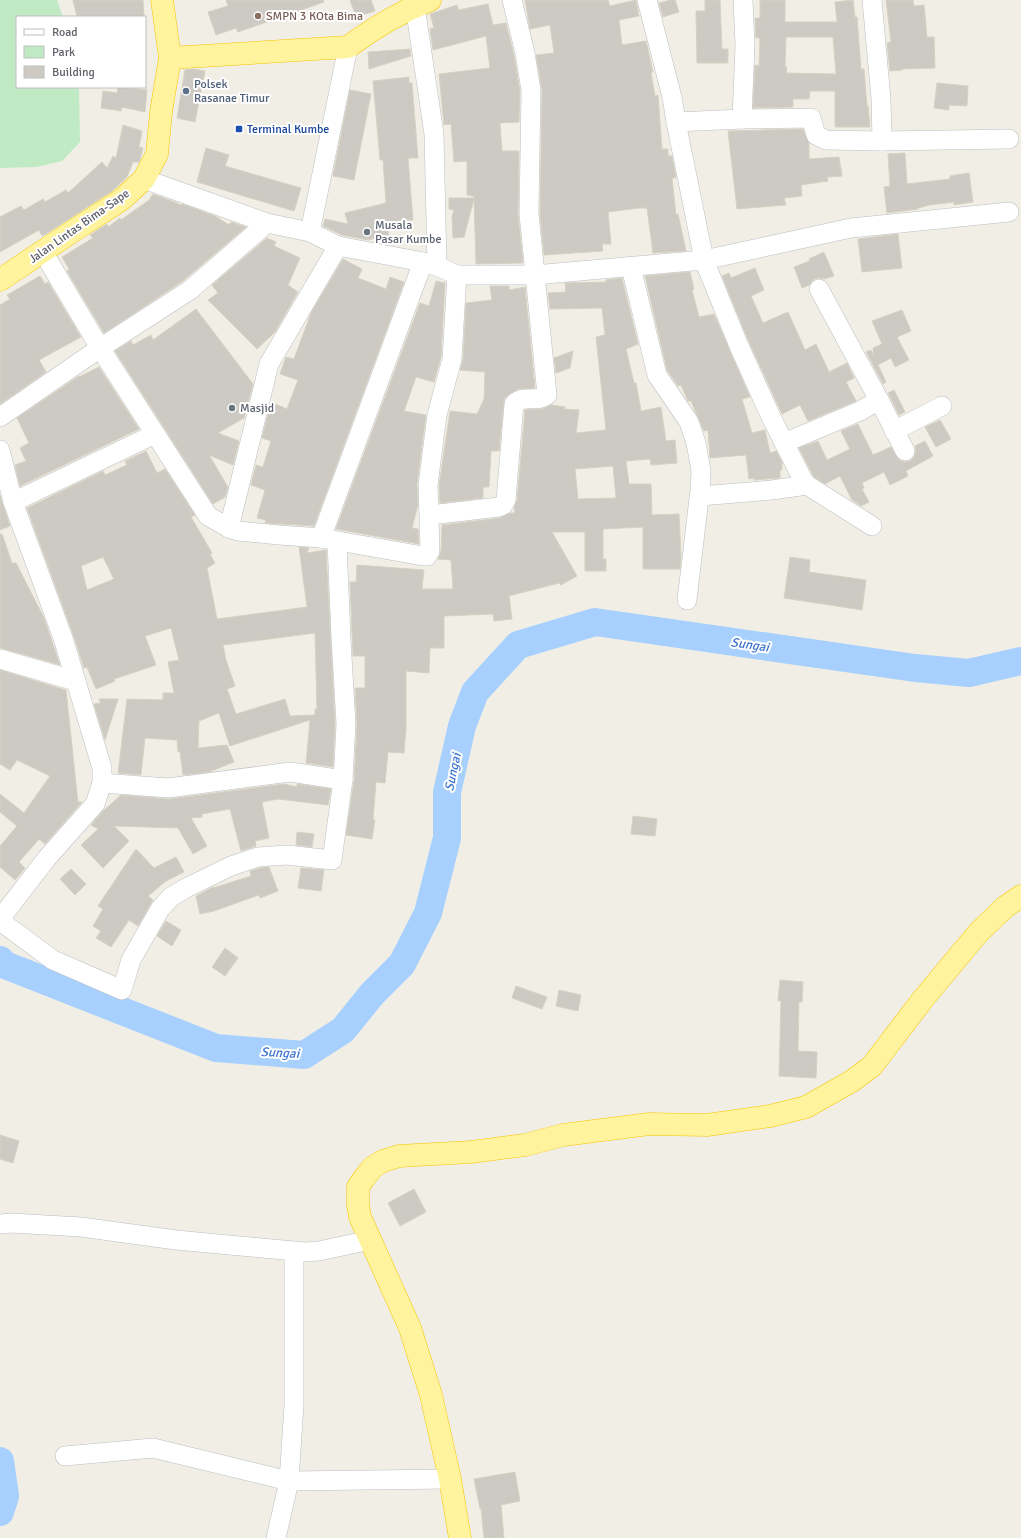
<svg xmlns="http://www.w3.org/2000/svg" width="1021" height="1538" viewBox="0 0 1021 1538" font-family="Signika,sans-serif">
  <rect width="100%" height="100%" fill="#f1efe5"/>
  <polygon fill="#c0eac4" points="0,0 57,0 63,17 17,17 17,87 79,87 80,142 62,161 37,167 0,168"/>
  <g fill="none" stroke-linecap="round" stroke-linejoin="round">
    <g stroke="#a7d0ff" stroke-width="28">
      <polyline points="0,960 5,965 216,1048 304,1055 343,1030 372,994 402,964 428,913 447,838 447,792 462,726 475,692 518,645 595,622 915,668 969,673 1021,661"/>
      <polyline points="0,1461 5,1496 0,1512"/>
    </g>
  </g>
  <g fill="#cccac2" stroke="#d6d2c3" fill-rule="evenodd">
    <polygon points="73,0 143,0 144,17 77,17"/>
    <polygon points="226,0 323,0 324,2 238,32 236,28 216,35 208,12 228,6"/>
    <polygon points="350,0 371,0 375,11 356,17"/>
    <polygon points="525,0 608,0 610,6 636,0 639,16 619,20 622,45 646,41 653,72 651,73 655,96 658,95 662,149 668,149 668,156 672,156 676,178 672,178 676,215 678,214 686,251 653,253 647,208 639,208 608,212 611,244 602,244 603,251 544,255 540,214 542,90 536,55 554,53 550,25 530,29"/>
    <polygon points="670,0 675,0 679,12 663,17 659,3"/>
    <polygon points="705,0 720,0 722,49 728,49 728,63 697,63 696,11 705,11"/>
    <path d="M760,0H785V22H837L835,2L853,0L855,17H857L861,69H864L867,106H868L870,127H835V91H810L809,99H793V107L753,108L755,65L759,66L760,38H756L755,18H760ZM786,37H833L836,74L786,73L787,67H785Z"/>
    <polygon points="886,0 913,0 914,6 924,5 927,37 934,37 935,68 902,69 902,70 890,71 887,43 891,42"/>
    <polygon points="488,4 493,25 506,23 514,55 520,91 519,122 500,123 502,151 519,151 518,214 523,263 476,264 474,199 464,237 453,238 452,216 454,210 449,209 449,198 474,198 473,196 467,195 467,161 454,162 451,124 444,125 439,74 490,68 486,36 433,50 430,29 434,28 430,14 457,5 458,10"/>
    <polygon points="410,49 411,56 369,69 368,52"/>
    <polygon points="193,69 205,71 195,122 177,118 185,70"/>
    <polygon points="409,77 409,83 412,83 418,158 408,158 413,220 386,222 389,235 368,240 342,235 323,226 325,219 348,224 345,213 386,203 383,160 380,160 373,81"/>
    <polygon points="937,83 968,86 967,106 949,105 949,110 934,108"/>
    <polygon points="118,87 147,90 145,112 122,107 121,111 101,108 103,91 117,93"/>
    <polygon points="350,90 371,94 354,180 333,176"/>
    <polygon points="123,125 142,131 139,147 143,148 140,160 139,162 133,162 127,177 112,191 46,234 42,236 39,230 0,252 0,217 21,206 24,210 43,199 45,202 66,190 68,193 102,162 107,168 113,156 116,158"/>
    <polygon points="803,129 809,143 809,159 839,157 842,176 827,177 828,181 801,185 802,196 784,198 786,205 737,209 728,131"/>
    <polygon points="206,148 229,155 225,166 301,188 294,211 197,182"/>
    <polygon points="905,153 907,184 950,179 950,176 969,173 973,202 954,205 954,202 930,205 918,208 918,209 887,213 884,187 890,186 888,154"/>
    <polygon points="153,194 177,203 181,205 182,204 215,216 229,225 231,222 246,227 183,281 104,333 67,271 69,269 62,257 93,238 90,235 107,224 108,227 120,218 121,220 149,200"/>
    <polygon points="898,234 902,268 862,272 858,239"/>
    <polygon points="267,238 276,242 274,246 300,258 288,285 298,292 275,332 257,349 208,300 218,293 212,285"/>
    <polygon points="824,252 834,276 824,279 819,278 814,279 809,285 802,288 794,267 810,261 809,259"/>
    <polygon points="343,259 362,269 358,278 386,289 390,277 404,282 314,526 265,523 266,520 257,518 265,490 251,485 256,465 263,467 271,441 262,438 271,402 287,409 298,380 280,374 286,357 294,359 311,313"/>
    <polygon points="755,268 764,290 751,296 763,323 788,312 805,350 816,344 829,372 847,363 854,378 846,382 856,401 808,421 800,405 782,414 749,342 722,276 729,273 731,278"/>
    <polygon points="690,272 694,289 692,290 699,317 714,314 750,397 742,399 752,433 765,430 770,453 776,451 782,462 782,470 780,470 780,478 754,480 754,478 749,479 746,455 710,458 708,430 704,431 691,401 688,401 681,385 678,386 667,370 645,276"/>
    <polygon points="40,276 45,284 48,282 81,337 39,360 46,372 0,404 0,305 10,299 7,295"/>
    <path d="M622,278L638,344L626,349L634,383H636L641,411L661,407L666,441L675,440L677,463L651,465L650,459L626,461L629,484H651L652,515L679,514L681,557L680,569H643V527L603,529V559H606V571H585V532H552L577,576L561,585L559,583L509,596L512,619L494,621L493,614L444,616V648H430L429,673L406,671V728L404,753L388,752L385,783L376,782L373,820H375L372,839L346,835L354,781L357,724L355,688H365V656H353L350,582H356L357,565L424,570L422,589H453L451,560L438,559L441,551L442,525L500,518L510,513H515L514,507L517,501L525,410L542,409L552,405L565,407L564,409L579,410L576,433L606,430L596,337L605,335L602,308L550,309L548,293L566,292L565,283L606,282V280ZM613,466L616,498L578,499L575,469Z"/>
    <polygon points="436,281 445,283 441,357 434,382 416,377 404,411 426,415 417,484 418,505 412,528 418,529 419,544 336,529 420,303 429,306"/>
    <polygon points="490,286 509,286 509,290 525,287 535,388 518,389 511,393 504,399 499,451 491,451 489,487 483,487 483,498 440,503 439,486 450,411 477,414 484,399 485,372 460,370 463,360 466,303 492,300"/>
    <polygon points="196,309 253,384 244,418 218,433 239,441 233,465 209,455 228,487 225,497 213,504 115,351 131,341 133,345 151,335 153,340"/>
    <polygon points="902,310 911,331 897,337 909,360 895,367 891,358 878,365 886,382 883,384 866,352 871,350 874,357 873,348 882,344 872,321"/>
    <polygon points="573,351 570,368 556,373 554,358"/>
    <polygon points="99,367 139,429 20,486 15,465 26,461 20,448 29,443 17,418 79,376 79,377"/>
    <polygon points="894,390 905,412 899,415 888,393"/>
    <polygon points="940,420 951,439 936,447 925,427"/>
    <polygon points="858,424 873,455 891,447 899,460 904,462 910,461 914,457 916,451 915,446 925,441 933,456 906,471 908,476 890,485 884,472 862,483 864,488 862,489 869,502 861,506 852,500 840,476 825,484 814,477 799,448 818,441 827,460 850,449 841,431"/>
    <path d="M146,451L157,473L165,469L195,515L191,517L212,553L210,554L215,563L207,568L217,619L307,607L299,547L309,548L307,553L326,550L335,724L333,767L306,763L310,720L230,746L219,713L199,721L198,748L227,745L234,762L209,772L183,775L180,752H178L177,740L145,738L141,775L118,773L127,699L163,700V693H174L168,662L179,660L171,628L145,636L156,665L114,679L115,681L96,689L87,667L84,668L73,634L27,508L103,471L105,475L127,465L125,461ZM103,557L114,579L87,590L81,566ZM315,633L317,709H315V715L290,716L285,699L236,714L227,689L235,686L226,660L223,645Z"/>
    <polygon points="0,495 10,526 0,530"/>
    <polygon points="0,534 2,534 12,563 16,563 44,618 60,665 0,648"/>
    <polygon points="790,557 810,560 809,572 866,580 862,610 784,598"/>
    <polygon points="0,670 66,690 78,802 82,802 45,844 39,839 19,862 25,868 15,880 0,867 0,846 17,826 0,812 0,794 24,813 50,776 17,760 10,770 0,764"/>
    <polygon points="99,699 118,699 105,740 94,704 101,703"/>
    <polygon points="284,784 297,787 297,784 331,789 328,805 278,799 262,802 269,838 255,841 256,846 241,851 230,809 202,814 202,817 191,818 207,846 193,854 178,828 114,826 129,841 103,868 81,845 98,829 91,825 103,811 121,795 169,799"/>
    <polygon points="633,816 657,819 655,836 631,834"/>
    <polygon points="297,832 314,834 312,847 296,845"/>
    <polygon points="136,849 154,868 176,857 184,872 166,881 148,896 153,900 138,926 129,920 111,947 96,938 101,931 93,926 103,909 98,906"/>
    <polygon points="269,867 278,891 260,898 259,895 214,911 200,914 196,896 213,887 213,888 251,876 250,871 260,868"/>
    <polygon points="301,868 324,870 321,891 298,888"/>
    <polygon points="71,869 86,884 75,895 60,879"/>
    <polygon points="166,921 181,930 172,946 157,936"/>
    <polygon points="225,948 238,958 225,976 212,967"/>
    <polygon points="780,980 803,982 802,1002 799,1002 798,1051 817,1052 816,1078 779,1076 781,1001 778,1001"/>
    <polygon points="516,986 547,997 542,1009 512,998"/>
    <polygon points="559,990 581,995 578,1011 556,1006"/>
    <polygon points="0,1135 19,1141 13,1163 0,1159"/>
    <polygon points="414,1189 426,1212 400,1226 388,1203"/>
    <polygon points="515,1472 520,1501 501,1505 504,1538 484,1538 481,1508 480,1509 474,1479"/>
  </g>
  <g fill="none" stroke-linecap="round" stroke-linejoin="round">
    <g stroke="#babdc2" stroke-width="20">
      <g id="minor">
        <polyline points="647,0 672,97 676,122 742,119 745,45 743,0"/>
        <polyline points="872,0 881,99 882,141"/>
        <polyline points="742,119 811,118 816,135 826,140 882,141 1009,139"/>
        <polyline points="676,122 704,260 851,228 1009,212"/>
        <polyline points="144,179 267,223 310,232 338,246 423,262 437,266 434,134 415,6"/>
        <polyline points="310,232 348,47"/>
        <polyline points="43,252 100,348 208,516 229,528 238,531 279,535 321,538 423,556 427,556 430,551 428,485 437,415 452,359 457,275 437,266"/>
        <polyline points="631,267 657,375 689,422 696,443 699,459 701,471 700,490 687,600"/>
        <polyline points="457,275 534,275 704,260 739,346 771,417 803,480 807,485 872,526"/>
        <polyline points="879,400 905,451"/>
        <polyline points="0,417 100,348 190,290 267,223"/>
        <polyline points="894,431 942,406"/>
        <polyline points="784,443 860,411 879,400 819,289"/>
        <polyline points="0,450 13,502 63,638 102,768 102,783 95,804 47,858 0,919"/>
        <polyline points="700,496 772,490 807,485"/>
        <polyline points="13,502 155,434"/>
        <path d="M430,515L499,507L503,505L506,500L514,404C523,394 538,403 547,395L529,214L531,90L525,53L512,0"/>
        <polyline points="229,528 269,364 338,246"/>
        <polyline points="321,538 423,262"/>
        <polyline points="0,659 76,681"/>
        <polyline points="102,783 168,788 290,772 343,780"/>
        <polyline points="0,921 53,960 122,990 131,960 160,909 171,897 186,888 231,866 258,857 287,855 332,860 343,780 346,724 341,639 337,542"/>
        <polyline points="0,1224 11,1223 81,1227 176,1240 305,1252 319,1251 370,1240"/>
        <polyline points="65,1456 153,1448 289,1481 450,1479"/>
        <polyline points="276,1538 289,1481 294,1405 294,1252"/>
      </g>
    </g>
    <g stroke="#f6c300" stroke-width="23">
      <g id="trunk">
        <path d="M170,58L348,47C373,28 401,12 430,0"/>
        <polyline points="0,280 76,229 121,200 144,179 157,154 161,112 170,58 162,0"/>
        <polyline points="460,1538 450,1479 431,1395 410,1328 360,1217 358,1205 358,1187 364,1178 373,1167 383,1161 399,1156 471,1152 525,1145 563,1135 649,1124 707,1125 770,1116 806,1107 852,1081 872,1066 923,999 978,933 1005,907 1021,896"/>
      </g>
    </g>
    <use href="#minor" stroke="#fff" stroke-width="19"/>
    <use href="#trunk" stroke="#fff49d" stroke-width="22"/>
  </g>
  <circle fill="#8d6e63" stroke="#fff" stroke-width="1.5" cx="258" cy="16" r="4"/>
  <circle fill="#5c6f8a" stroke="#fff" stroke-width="1.5" cx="186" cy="91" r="4"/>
  <rect fill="#1a4fb4" stroke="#fff" stroke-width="1.5" x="235" y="125" width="8" height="8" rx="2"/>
  <g fill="#6b7280" stroke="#fff" stroke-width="1.5">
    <circle cx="367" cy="232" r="4"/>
    <circle cx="232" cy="408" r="4"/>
  </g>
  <g text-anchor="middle" stroke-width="4" stroke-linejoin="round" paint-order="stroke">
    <g font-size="12" fill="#785e54" stroke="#fff" text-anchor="start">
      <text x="266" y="20">SMPN 3 KOta Bima</text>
    </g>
    <g font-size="12" fill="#4e5e75" stroke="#fff" text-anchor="start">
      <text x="194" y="88">Polsek<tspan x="194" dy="14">Rasanae Timur</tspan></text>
    </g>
    <g font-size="12" fill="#164399" stroke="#fff" text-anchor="start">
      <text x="247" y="133">Terminal Kumbe</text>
    </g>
    <g font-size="12" fill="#5b616d" stroke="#fff" text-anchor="start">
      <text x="375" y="229">Musala<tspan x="375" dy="14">Pasar Kumbe</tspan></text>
      <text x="240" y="412">Masjid</text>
    </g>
    <g font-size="12" fill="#5d6067" stroke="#fff">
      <text transform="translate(79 226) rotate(-35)" y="4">Jalan Lintas Bima-Sape</text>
    </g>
    <g font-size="13" font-style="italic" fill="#3d75d0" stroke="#fff">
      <text transform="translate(750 644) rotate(8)" y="5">Sungai</text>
      <text transform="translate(452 772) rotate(-78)" y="5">Sungai</text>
      <text transform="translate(280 1052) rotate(3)" y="5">Sungai</text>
    </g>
  </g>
  <rect x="16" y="16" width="130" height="72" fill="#ffffff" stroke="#bebfc2"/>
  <rect x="24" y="29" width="20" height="6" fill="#ffffff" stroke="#bebfc2"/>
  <text x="52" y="36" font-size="12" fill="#5d6067">Road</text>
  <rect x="24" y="46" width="20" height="12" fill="#c0eac4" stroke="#bebfc2"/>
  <text x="52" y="56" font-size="12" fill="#5d6067">Park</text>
  <rect x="24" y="66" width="20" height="12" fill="#cccac2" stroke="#bebfc2"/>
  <text x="52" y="76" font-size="12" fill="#5d6067">Building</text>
</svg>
